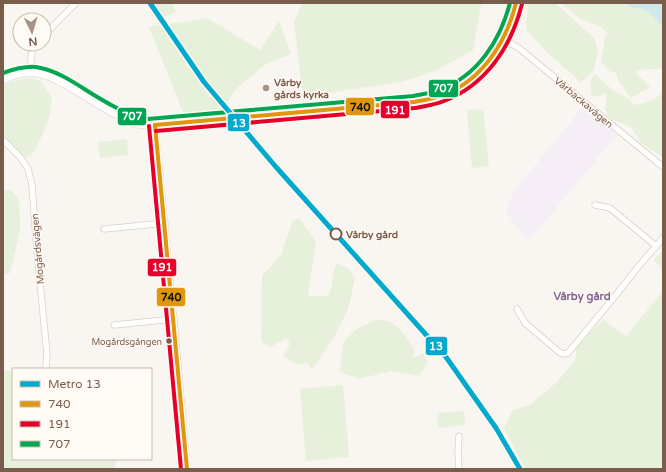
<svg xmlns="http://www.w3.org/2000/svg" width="666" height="472" viewBox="0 0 666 472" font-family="'Varela Round',sans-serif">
  <rect width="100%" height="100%" fill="#f9f5f0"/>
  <polygon fill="#f6eef6" points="583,107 617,135 533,236 526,239 506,212 513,192"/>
  <g fill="#e7f0db">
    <polygon points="152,3 172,3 176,12 160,19"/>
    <polygon points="302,3 481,3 481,4 473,50 437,70 405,81 303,97 294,22"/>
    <polygon points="528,3 555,3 595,39 598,53 593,72 581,82 552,57 526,30"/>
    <path d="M561,3H625L631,7L647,11L663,26V69H644L635,72L650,87L631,98L618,80L616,73L609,71L601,61C601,53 605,45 605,36L609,34L599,26L580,19Z"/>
    <polygon points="207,18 260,50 279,21 291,54 266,64 238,87 217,115 184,115 149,27"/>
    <path d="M595,75L614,91L628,98L634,105C645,103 655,101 663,92V157L642,144L631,127L611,119L607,114L605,109L607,93L597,97L591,95V78Z"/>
    <path d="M33,78L41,82L52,98C50,104 51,108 50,114C46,129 39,142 31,156L23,157L3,136V86L12,81Z"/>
    <polygon points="483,109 489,166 472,168 467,110"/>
    <polygon points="127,139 128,155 100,158 98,142"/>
    <polygon points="10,189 19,199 20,231 10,273 3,274 3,191"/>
    <path d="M299,218L316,242L308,296H328C334,286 331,273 337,263L350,270L355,279L348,309L334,337L312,370L307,363L298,365L283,355L289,348V341L286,338L270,347L261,342L262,276L281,255L292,222Z"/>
    <polygon points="663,250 663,270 654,260"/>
    <polygon points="663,291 663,469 525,469 504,428 513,410 530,405 557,382 573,363 576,356 576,346 603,320 626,336"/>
    <path d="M375,320C397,320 402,331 414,348L413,358L419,356L423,353L428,362L419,376L391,371L359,379L340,372L343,343L355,330Z"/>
    <polygon points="3,370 13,372 13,459 117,459 114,469 3,469"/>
    <polygon points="343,385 349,457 306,461 300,389"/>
    <polygon points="464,411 465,425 438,428 437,413"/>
  </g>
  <polygon fill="#d0e8ea" points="625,3 663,3 663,26 647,11 631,7"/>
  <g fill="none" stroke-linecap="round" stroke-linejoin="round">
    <g stroke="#d7d1cb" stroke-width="7">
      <g id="minor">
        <polyline points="44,35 76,3"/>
        <polyline points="504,39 520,49 663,167"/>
        <polyline points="31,72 31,56 35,44"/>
        <polyline points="155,125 177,354 187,469"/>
        <polyline points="3,140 21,158 28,169 32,185 37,252 47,354 46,367"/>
        <polyline points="595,205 610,208 656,246"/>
        <polyline points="104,229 165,223"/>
        <polyline points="517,309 525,323 559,352 563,354 568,353 611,301 638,267 663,238"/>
        <polyline points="114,325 174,319"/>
        <polyline points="459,469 458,451 459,436"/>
      </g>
    </g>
    <g stroke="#d7d1cb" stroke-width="8">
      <path id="tertiary" d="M3,80C34,63 57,79 83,95C97,104 111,112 126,120L135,124L148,125L414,102C423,100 432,99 441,96C449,93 456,88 463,84C492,65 509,37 516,3"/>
    </g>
    <use href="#minor" stroke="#fefefd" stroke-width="5.5"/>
    <use href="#tertiary" stroke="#fefefd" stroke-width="7"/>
    <g stroke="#fffaf3" stroke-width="7">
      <g id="bus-1">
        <path d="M155,125L414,102C423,100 433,99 441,96C482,81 506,43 516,3"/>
        <polyline points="155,125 187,469"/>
      </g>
    </g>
    <g stroke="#fffaf3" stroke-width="7">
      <g id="bus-2">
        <polyline points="149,126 181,469"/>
        <path d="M156,131L415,108C424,106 435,105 444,101C486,85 511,47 522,4"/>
      </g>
    </g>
    <g stroke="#fffaf3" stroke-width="7">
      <path id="bus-3" d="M3,73C14,69 24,66 36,67C57,70 76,84 94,95C105,102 117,108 129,115L136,118L148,119L413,96C422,94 432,93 440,90C478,75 500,41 510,3"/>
    </g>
    <use href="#bus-1" stroke="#de970f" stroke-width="4"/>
    <use href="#bus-2" stroke="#e4002b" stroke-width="4"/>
    <use href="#bus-3" stroke="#00a651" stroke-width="4"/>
    <g stroke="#fffaf3" stroke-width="8">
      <polyline id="metro-1" points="150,3 204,82 276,167 446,357 496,428 520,469"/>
    </g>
    <use href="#metro-1" stroke="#00a9ce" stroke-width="5"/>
  </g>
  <circle fill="#a69286" stroke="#fffaf3" stroke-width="1.5" cx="266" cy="88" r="4"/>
  <circle fill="#fffaf3" stroke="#7a5c4d" stroke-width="2" cx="336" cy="234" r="5.5"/>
  <circle fill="#7a5c4d" stroke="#fffaf3" stroke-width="1.5" cx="169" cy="341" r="3.5"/>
  <g text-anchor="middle" stroke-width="3" stroke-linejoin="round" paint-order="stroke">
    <g font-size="9" fill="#7a5c4d" stroke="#fffaf3" text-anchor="end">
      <text x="162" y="345">Mogårdsgången</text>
    </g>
    <g font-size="10" font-weight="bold" fill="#7a5c4d" stroke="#fffaf3" text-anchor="start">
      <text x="274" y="86">Vårby<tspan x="274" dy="12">gårds kyrka</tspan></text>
    </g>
    <g font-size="10" fill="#7a5c4d" stroke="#fffaf3">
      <text transform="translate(584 102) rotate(40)" y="4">Vårbackavägen</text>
      <text transform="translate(37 249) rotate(-95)" y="4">Mogårdsvägen</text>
    </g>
    <g font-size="10" font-weight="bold" fill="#7a5c4d" stroke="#fffaf3" text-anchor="start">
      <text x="346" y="238">Vårby gård</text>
    </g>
    <g font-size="11" font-weight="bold" fill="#846695" stroke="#fffaf3">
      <text x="582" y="300">Vårby gård</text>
    </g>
  </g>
  <g stroke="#fffaf3" stroke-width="1.5">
    <rect x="428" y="79" width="31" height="19" rx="4" fill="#00a651"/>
    <rect x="345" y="97" width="30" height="19" rx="4" fill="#de970f"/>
    <rect x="380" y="100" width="30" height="19" rx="4" fill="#e4002b"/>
    <rect x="117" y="107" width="30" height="19" rx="4" fill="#00a651"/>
    <rect x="227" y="113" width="23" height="19" rx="4" fill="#00a9ce"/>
    <rect x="147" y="258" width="30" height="19" rx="4" fill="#e4002b"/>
    <rect x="156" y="287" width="30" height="20" rx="4" fill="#de970f"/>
    <rect x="425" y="336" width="23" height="20" rx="4" fill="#00a9ce"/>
  </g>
  <g font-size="11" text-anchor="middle" font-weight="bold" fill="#fff">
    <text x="443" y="92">707</text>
    <text x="395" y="114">191</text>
    <text x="132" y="120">707</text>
    <text x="239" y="127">13</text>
    <text x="162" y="271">191</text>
    <text x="436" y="350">13</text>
  </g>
  <g font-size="11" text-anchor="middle" font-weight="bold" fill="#111">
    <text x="360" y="111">740</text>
    <text x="171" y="301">740</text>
  </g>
  <rect width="666" height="472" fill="none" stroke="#7a5c4d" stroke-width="8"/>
  <rect x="12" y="368" width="140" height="92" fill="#fffaf3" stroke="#cabbb1"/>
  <rect x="20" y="381" width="20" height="6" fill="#00a9ce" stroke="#cabbb1"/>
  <text x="48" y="388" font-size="12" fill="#7a5c4d">Metro 13</text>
  <rect x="20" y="401" width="20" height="6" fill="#de970f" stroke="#cabbb1"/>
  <text x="48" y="408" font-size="12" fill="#7a5c4d">740</text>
  <rect x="20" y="421" width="20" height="6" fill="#e4002b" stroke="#cabbb1"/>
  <text x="48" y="428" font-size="12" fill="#7a5c4d">191</text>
  <rect x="20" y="441" width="20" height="6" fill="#00a651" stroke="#cabbb1"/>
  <text x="48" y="448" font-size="12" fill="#7a5c4d">707</text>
  <g transform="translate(32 32) rotate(175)"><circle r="19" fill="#fffaf3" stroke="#cabbb1"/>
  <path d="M0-3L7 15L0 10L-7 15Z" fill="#a69286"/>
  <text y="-6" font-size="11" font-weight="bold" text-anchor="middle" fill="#7a5c4d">N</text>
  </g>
</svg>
